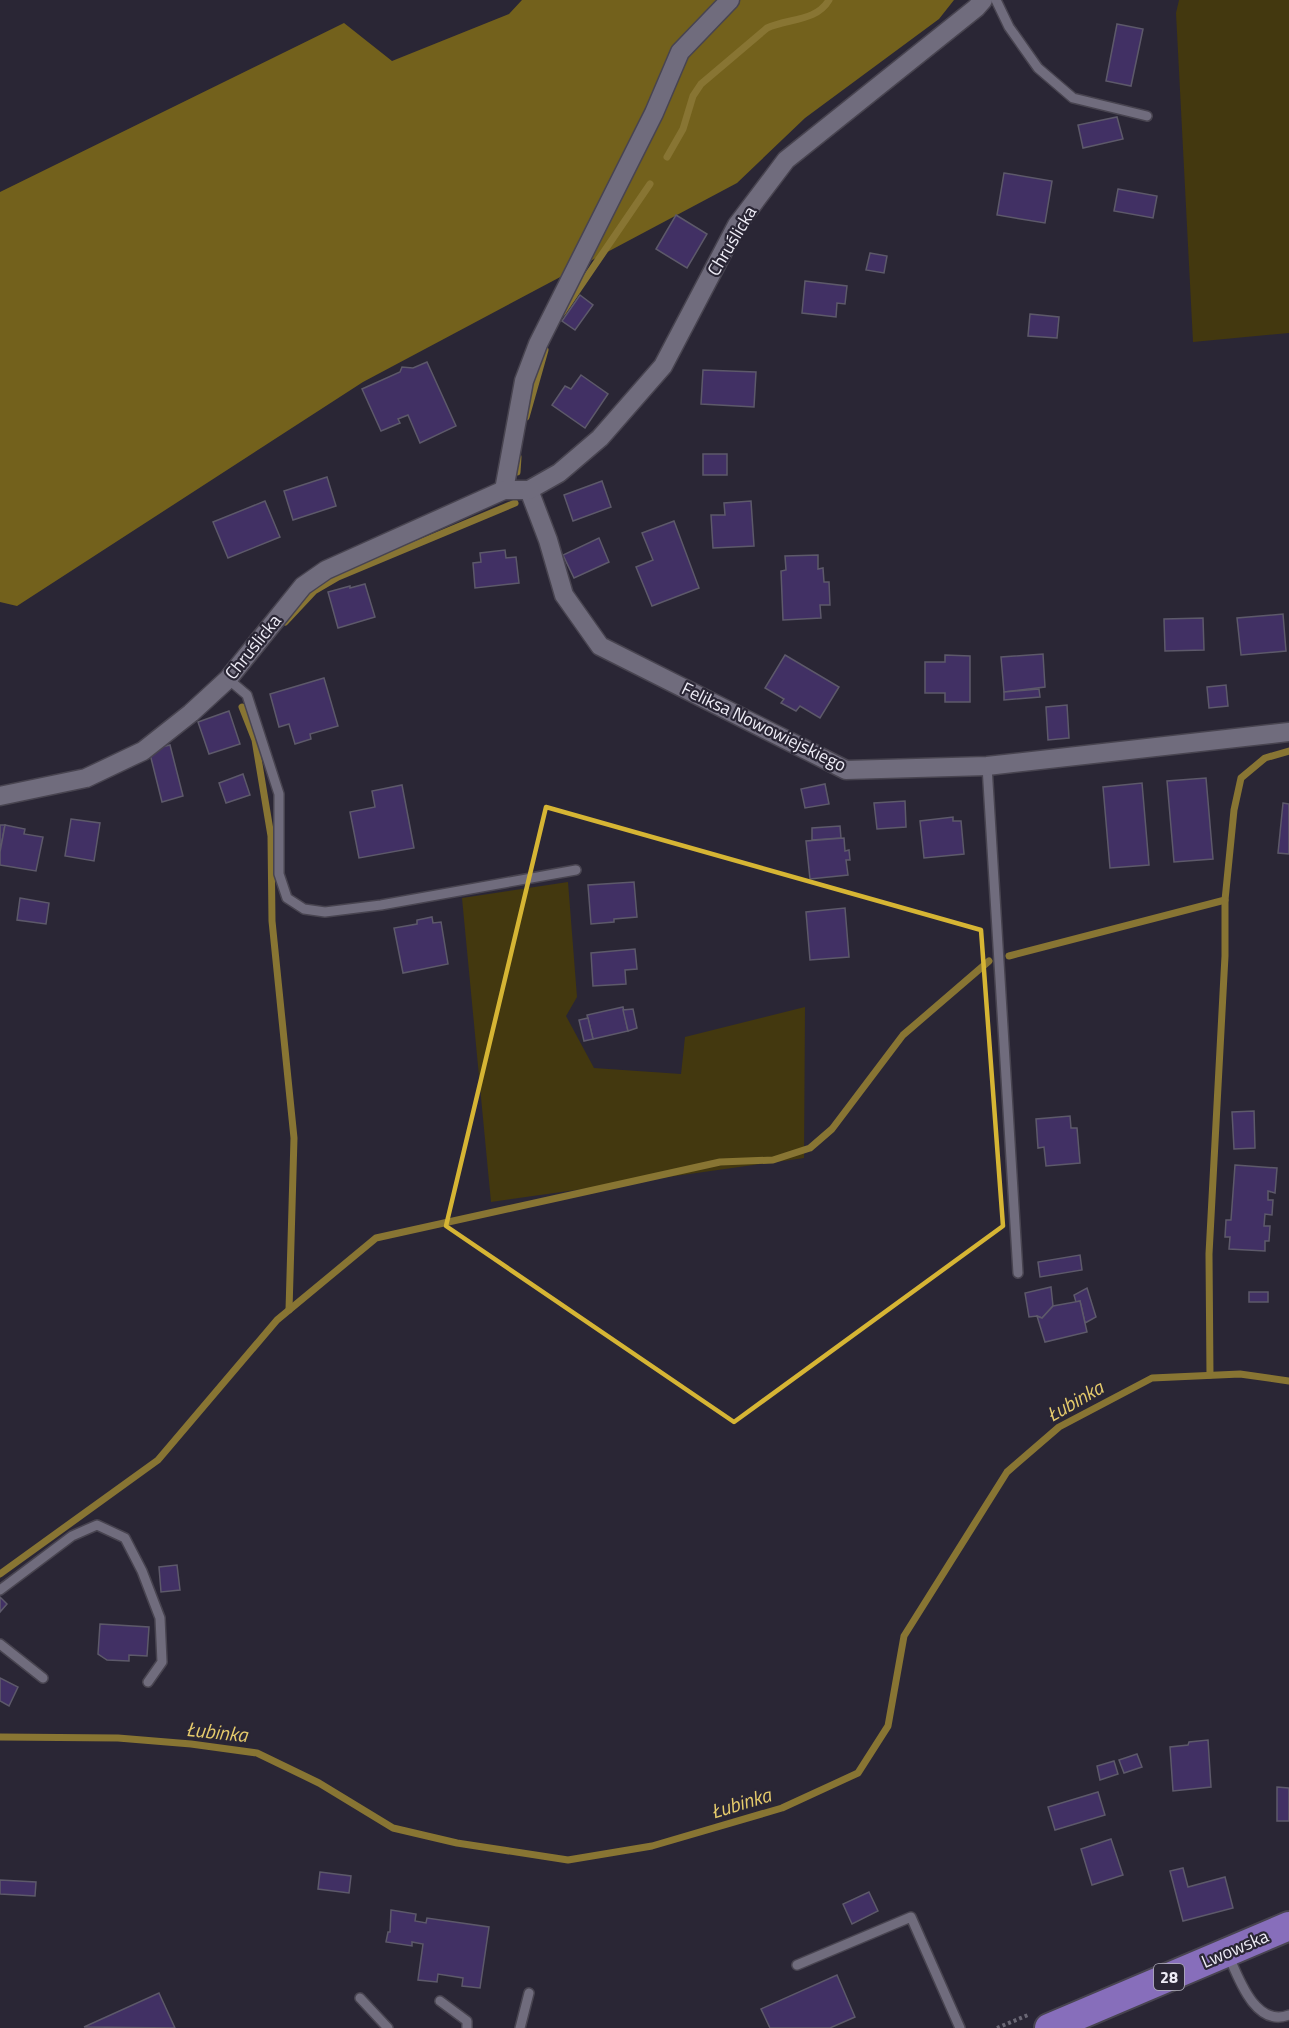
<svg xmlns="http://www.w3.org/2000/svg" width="1289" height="2028" viewBox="0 0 1289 2028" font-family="'Titillium Web',sans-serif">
  <rect width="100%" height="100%" fill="#2a2635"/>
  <g fill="#43380f">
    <polygon points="1179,0 1289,0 1289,333 1193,342 1176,13"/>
    <polygon points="568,882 577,997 566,1016 594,1068 681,1074 685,1037 805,1007 804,1158 491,1202 462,898"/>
  </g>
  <polygon fill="#73611c" points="522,0 954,0 939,19 805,118 737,183 363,382 17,606 0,602 0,192 344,23 392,61 509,14"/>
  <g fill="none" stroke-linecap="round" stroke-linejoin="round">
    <g stroke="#887533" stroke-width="7">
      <path d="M667,157L683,129L693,96L701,84L767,28C788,18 816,22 829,0"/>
      <polyline points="562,313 650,184"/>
      <polyline points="526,417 545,350"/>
      <polyline points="517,472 518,457"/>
      <polyline points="285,622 314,591 338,577 515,503"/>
      <polyline points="242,707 255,740 271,836 272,921 294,1138 289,1310"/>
      <polyline points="1009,956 1225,900"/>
      <polyline points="1210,1375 1209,1254 1225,956 1225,900 1234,810 1241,778 1265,758 1289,751"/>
      <polyline points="0,1574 158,1460 277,1320 376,1238 720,1162 773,1160 810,1148 832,1129 903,1035 989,961"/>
      <polyline points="0,1737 118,1738 191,1744 257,1753 319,1783 393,1828 457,1843 568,1860 652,1846 782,1808 858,1773 888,1726 904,1636 1007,1472 1059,1427 1152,1378 1240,1374 1289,1381"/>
    </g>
  </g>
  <g fill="#413064" stroke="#5d596a" stroke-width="1.5">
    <polygon points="1117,24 1143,29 1131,86 1106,81"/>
    <polygon points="1117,117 1123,139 1083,148 1078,125"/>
    <polygon points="1004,173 1052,181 1045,223 997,215"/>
    <polygon points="1118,189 1157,196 1153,218 1114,211"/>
    <polygon points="676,215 707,234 687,268 656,249"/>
    <polygon points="870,253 887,256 884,273 866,270"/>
    <polygon points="805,281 847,286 845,304 837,303 836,317 802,313"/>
    <polygon points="580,295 593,305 575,330 562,321"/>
    <polygon points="1030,314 1059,317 1057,338 1028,336"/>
    <polygon points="427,362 456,426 420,443 408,415 398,419 400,423 381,431 362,389 400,372 402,367 413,368"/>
    <polygon points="703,370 756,372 754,407 701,404"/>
    <polygon points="581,375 608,394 585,428 552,405 565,386 571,389"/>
    <rect x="703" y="454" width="24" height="21"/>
    <polygon points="327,477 336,506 293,520 284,491"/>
    <polygon points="602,481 611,507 573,521 564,495"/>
    <polygon points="265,501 280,537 228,558 213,522"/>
    <polygon points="751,501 754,546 713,548 711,515 725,515 724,503"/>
    <polygon points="674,521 699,588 652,606 636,567 653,560 642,533"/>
    <polygon points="599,538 609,562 574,578 563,555"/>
    <polygon points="505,550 506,558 516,557 519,583 475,588 473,563 481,562 480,553"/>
    <polygon points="818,555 818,569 823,568 824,582 829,582 830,605 820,605 821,618 783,620 781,571 786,570 785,556"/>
    <polygon points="365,584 375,617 338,628 328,592 350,586 350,588"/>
    <polygon points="1283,614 1286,651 1241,655 1237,618"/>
    <polygon points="1203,618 1204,650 1165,651 1164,619"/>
    <polygon points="1043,654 1045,687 1004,692 1001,657"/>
    <polygon points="785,655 839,687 820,718 800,706 796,711 781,703 784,699 765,688"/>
    <polygon points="945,655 970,656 970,702 945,702 945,693 925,693 925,662 945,662"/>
    <polygon points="324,678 338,726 310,734 311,739 295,744 289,724 279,727 270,694"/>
    <polygon points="1226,685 1228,706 1209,708 1207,687"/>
    <polygon points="1039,689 1040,697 1004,700 1004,692"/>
    <polygon points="1067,705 1069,738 1048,740 1046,707"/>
    <polygon points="229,711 240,744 209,754 198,722"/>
    <polygon points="170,745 183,796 162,802 149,750"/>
    <polygon points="243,774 250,795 226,803 219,783"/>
    <polygon points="1206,778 1213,859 1174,862 1167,781"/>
    <polygon points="1142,783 1149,865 1110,868 1103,787"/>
    <polygon points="825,784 829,804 805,808 801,789"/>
    <polygon points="402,785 414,848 359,858 350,812 375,807 372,791"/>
    <polygon points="905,801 906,827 877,829 874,803"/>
    <polygon points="1283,803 1289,804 1289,854 1278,853"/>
    <polygon points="953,817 953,821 961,821 964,854 924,858 920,821"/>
    <polygon points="71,819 100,823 94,861 65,856"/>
    <polygon points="0,825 5,825 0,852"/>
    <polygon points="5,825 25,829 24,834 43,837 36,871 0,865 0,852"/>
    <polygon points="840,826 841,838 812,840 812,828"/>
    <polygon points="844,838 845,851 849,850 850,860 846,860 848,875 810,879 806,841"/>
    <polygon points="634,882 637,917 614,919 614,922 591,924 588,885"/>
    <polygon points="20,898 49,903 46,924 17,920"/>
    <polygon points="845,908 849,957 810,960 806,912"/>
    <polygon points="432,917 433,923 441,922 448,964 403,973 394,928 417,924 417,920"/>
    <polygon points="635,949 637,969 625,970 626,984 593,986 591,953"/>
    <polygon points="623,1007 628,1031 593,1039 587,1015"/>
    <polygon points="633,1009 637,1028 628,1031 623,1010"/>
    <polygon points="588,1018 593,1039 584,1041 579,1020"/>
    <polygon points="1254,1111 1255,1148 1234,1149 1232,1112"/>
    <polygon points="1070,1116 1071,1128 1077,1128 1080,1163 1046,1166 1044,1147 1038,1148 1036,1119"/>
    <polygon points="1235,1165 1277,1168 1275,1193 1268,1191 1268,1200 1273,1200 1272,1215 1265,1214 1264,1226 1270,1226 1269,1241 1265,1241 1265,1251 1229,1249 1230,1237 1225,1237 1226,1220 1231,1220"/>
    <polygon points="1080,1255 1082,1270 1040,1277 1038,1262"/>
    <polygon points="1051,1287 1053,1306 1042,1318 1037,1316 1029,1317 1025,1293"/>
    <polygon points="1087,1288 1096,1317 1085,1323 1080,1301 1076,1302 1074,1295"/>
    <rect x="1249" y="1292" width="19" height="10"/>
    <polygon points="1080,1301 1087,1332 1045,1342 1037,1316 1042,1318 1053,1306"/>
    <polygon points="177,1565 180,1590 161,1592 159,1567"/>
    <polygon points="0,1597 7,1604 0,1612"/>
    <polygon points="100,1624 149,1627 147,1656 129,1655 129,1661 107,1660 98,1654"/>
    <polygon points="0,1678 18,1687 9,1706 0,1701"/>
    <polygon points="1208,1740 1211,1787 1173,1791 1170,1747 1188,1745 1189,1742"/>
    <polygon points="1137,1754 1142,1767 1124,1773 1119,1760"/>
    <polygon points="1114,1761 1118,1774 1100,1780 1097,1766"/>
    <polygon points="1277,1787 1289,1788 1289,1821 1277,1821"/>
    <polygon points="1098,1792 1105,1815 1055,1830 1048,1807"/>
    <polygon points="1111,1839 1123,1875 1092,1885 1081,1849"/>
    <polygon points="1183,1868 1188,1887 1225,1877 1233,1908 1183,1921 1170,1871"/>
    <polygon points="320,1872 351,1876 349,1893 318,1889"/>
    <polygon points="0,1880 36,1882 35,1896 0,1894"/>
    <polygon points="869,1892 878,1911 852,1924 843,1904"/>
    <polygon points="391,1910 416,1914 415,1921 426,1923 427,1918 489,1927 480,1988 462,1986 463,1978 438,1974 437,1982 418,1980 423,1944 412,1942 412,1946 386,1942 388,1932 390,1932"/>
    <polygon points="837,1975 855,2017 830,2028 770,2028 761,2009"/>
    <polygon points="159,1993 175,2028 84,2027"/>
  </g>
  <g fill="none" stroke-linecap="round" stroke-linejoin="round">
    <g stroke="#484450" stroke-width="12">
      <g id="lane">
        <polyline points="996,0 1009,27 1038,68 1073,98 1147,116"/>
        <polyline points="228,679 247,695 279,794 279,874 287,898 304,909 325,912 381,905 576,870"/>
        <polyline points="987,766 1018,1273"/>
        <polyline points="0,1590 72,1536 97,1525 125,1538 142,1571 160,1618 162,1662 148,1682"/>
        <polyline points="0,1644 43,1678"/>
        <path d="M1228,1954C1238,1977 1255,2028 1289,2015"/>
        <polyline points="797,1965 911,1917 960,2028"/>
        <polyline points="360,1998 388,2028"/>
        <polyline points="440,2001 467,2021 467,2028"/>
        <polyline points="520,2028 529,1993"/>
      </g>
    </g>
    <g stroke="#484450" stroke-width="21">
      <g id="street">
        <polyline points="504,490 524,381 538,344 654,113 680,52 730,0"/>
        <polyline points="529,490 548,540 564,595 600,646 846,770 987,766 1289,732"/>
        <polyline points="0,796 86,778 143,751 191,713 228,679 303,586 326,570 504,490 529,490 559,473 600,438 663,366 737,225 786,160 976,8 983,0"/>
      </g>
    </g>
    <g stroke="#484450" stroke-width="32">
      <polyline id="primary" points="1049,2028 1289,1926"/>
    </g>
    <polyline stroke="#6a6774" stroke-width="4" stroke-dasharray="3 3" stroke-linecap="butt" points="997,2028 1028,2015"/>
    <use href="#lane" stroke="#706c7d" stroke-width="9"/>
    <use href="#street" stroke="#706c7d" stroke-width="18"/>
    <use href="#primary" stroke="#876ebb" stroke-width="28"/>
  </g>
  <path fill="none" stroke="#d6b534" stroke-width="4.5" stroke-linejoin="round" d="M546,807L981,930L1003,1226L734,1422L446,1226Z"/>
  <g text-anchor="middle" stroke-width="4.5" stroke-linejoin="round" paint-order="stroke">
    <rect fill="#2a2635" stroke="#b3b1bc" stroke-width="1.5" x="1154" y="1964" width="30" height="26" rx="4.5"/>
    <g font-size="16" font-weight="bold" fill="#eeecf6">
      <text x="1169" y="1983">28</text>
    </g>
    <g font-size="18" fill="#eeecf6" stroke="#2a2635">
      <text transform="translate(732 241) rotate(-59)" y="6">Chruślicka</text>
      <text transform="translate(253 647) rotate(-51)" y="6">Chruślicka</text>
      <text transform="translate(764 727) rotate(26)" y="6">Feliksa Nowowiejskiego</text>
      <text transform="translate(1235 1949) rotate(-23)" y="6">Lwowska</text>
    </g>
    <g font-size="20" font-style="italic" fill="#e6cb6c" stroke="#2a2635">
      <text transform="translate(1075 1401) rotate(-30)" y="7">Łubinka</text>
      <text transform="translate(217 1732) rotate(6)" y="7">Łubinka</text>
      <text transform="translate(741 1803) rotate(-17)" y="7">Łubinka</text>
    </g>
  </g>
</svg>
